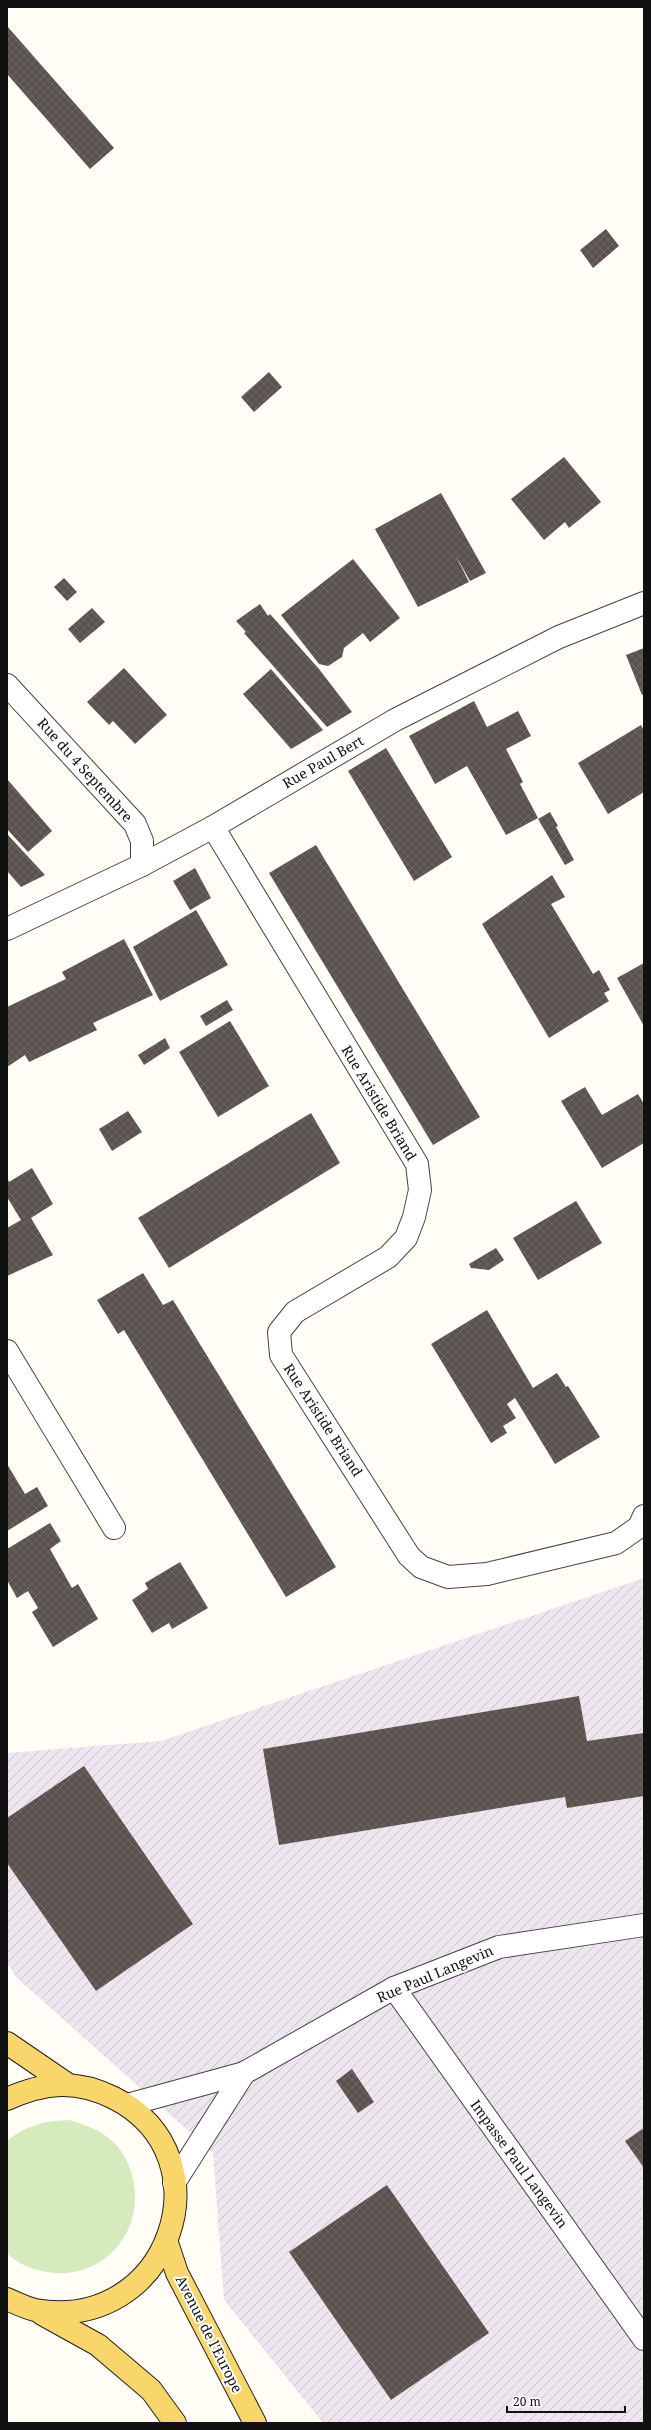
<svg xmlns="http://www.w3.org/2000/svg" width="651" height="2430" viewBox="0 0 651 2430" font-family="'Noto Serif',serif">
  <defs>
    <pattern id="industrial-furrows" width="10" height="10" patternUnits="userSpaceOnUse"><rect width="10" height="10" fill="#eee6ef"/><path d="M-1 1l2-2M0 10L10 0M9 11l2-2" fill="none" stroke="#cbc4cc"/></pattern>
    <pattern id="building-cross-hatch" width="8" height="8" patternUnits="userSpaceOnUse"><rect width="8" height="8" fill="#5a524d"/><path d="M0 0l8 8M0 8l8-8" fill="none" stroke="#6d6662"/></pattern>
  </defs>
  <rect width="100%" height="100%" fill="#fffdf5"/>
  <polygon fill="url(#industrial-furrows)" points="644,1578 644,2423 323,2423 224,2300 213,2153 17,1978 7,1963 7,1753 161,1741"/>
  <path fill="#d5ebbd" d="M69,2120C85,2125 99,2129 112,2141C121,2148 128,2161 131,2172C149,2226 106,2282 47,2272C33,2270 17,2264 7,2253V2141C27,2125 44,2121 69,2120Z"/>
  <g fill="url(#building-cross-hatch)">
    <polygon points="7,26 114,148 90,169 7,74"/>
    <polygon points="606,229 619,246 593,268 580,250"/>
    <polygon points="269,372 282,387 254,412 241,397"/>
    <polygon points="564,457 601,502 569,528 565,522 544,540 511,499"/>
    <polygon points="441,493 486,573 470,581 455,554 469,582 418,607 375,529"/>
    <polygon points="353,559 400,618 370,642 363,633 344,648 342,657 328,666 319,664 281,615"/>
    <polygon points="64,578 77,592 67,601 54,587"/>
    <polygon points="260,604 268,616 270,614 319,669 352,712 327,727 244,633 246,632 236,621"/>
    <polygon points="92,608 105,622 80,643 68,629"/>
    <polygon points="644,648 644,694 642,695 626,655"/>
    <polygon points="124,668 167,715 135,744 113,721 109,725 87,702"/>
    <polygon points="271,669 323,730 291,749 243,694"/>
    <polygon points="474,701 487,727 518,711 531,736 506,749 523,782 520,784 538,818 506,835 467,766 435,784 409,736"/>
    <polygon points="641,725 644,731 644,792 608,814 578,763"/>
    <polygon points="386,748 452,857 414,881 348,771"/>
    <polygon points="7,779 52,831 28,852 7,829"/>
    <polygon points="550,812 558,826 556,827 574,860 565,865 538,819"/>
    <polygon points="7,834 45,875 21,887 7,871"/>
    <polygon points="316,845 480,1117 433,1145 269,873"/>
    <polygon points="195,868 211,898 190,910 173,881"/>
    <polygon points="552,875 565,897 551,904 593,974 599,970 610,990 604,993 609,1001 549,1038 482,924"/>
    <polygon points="196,910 228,965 160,1001 133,947"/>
    <polygon points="124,939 153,995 93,1023 97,1030 29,1062 25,1055 7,1067 7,1007 66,979 62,972"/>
    <polygon points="644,963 644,1026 617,978"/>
    <polygon points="227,1000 233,1010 206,1026 200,1016"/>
    <polygon points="230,1021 269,1086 218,1117 179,1052"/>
    <polygon points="165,1038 170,1048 144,1065 138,1055"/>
    <polygon points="585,1087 602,1115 638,1094 644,1104 644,1143 602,1168 561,1101"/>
    <polygon points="128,1111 142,1132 112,1151 99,1129"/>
    <polygon points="311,1113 340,1163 169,1268 138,1218"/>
    <polygon points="32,1168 53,1204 31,1218 53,1255 7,1276 7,1228 21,1220 7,1197 7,1178 9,1182"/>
    <polygon points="576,1201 602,1243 538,1280 513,1238"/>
    <polygon points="496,1248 504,1260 489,1270 471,1268 469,1264"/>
    <polygon points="143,1273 163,1305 173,1300 336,1567 286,1597 124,1330 118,1334 97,1300"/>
    <polygon points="487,1310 533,1388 557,1373 566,1387 568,1386 600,1437 555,1464 515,1398 507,1404 516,1418 503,1426 507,1433 491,1443 431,1344"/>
    <polygon points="7,1464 25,1494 37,1487 48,1506 7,1531"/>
    <polygon points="50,1523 61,1541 50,1549 72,1588 78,1584 98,1619 53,1647 32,1612 38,1608 28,1591 17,1598 7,1580 7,1549"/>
    <polygon points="180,1562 208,1608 172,1629 169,1623 152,1633 132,1600 148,1589 145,1583"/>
    <polygon points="579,1696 587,1741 644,1733 644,1796 567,1808 565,1797 279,1845 263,1749"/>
    <polygon points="84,1766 193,1924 96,1991 7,1863 7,1818"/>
    <polygon points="352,2069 374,2102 358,2113 336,2081"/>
    <polygon points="644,2128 644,2168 625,2141"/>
    <polygon points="387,2185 489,2333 391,2400 289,2252"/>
  </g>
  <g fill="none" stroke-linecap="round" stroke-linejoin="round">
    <g stroke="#444" stroke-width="24">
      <g id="minor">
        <polyline points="7,685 135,824 142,841 142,865"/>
        <polyline points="213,827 417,1164 420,1190 414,1217 406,1238 388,1257 295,1312 279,1332 281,1355 409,1556 421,1567 448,1577 487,1574 616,1543 639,1527 644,1516"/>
        <polyline points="7,929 142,865 213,827 395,720 559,637 644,603"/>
        <polyline points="7,1351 114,1528"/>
        <polyline points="394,1988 644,2339"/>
        <polyline points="127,2105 244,2073 394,1988 499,1947 644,1925"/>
        <polyline points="174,2183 244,2073"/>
      </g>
    </g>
    <g stroke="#222" stroke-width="24">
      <g id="major">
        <polyline points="7,2043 67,2084"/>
        <path d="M7,2099C45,2082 76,2079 114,2098C230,2157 169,2334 35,2310C26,2308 16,2303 7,2299"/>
        <polyline points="167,2243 177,2273 255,2423"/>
        <polyline points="42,2314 98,2345 151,2390 175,2423"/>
      </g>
    </g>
    <use href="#minor" stroke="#fff" stroke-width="22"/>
    <use href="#major" stroke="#f9d66b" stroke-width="22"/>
  </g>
  <g text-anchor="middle" stroke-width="4" stroke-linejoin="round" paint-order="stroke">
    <g font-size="14" fill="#111" stroke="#fff">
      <text transform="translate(323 762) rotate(-30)" y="5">Rue Paul Bert</text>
      <text transform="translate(85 770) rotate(48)" y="5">Rue du 4 Septembre</text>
      <text transform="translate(379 1103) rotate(59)" y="5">Rue Aristide Briand</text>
      <text transform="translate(323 1420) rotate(57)" y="5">Rue Aristide Briand</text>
      <text transform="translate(435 1974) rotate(-23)" y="5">Rue Paul Langevin</text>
      <text transform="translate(519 2164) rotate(54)" y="5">Impasse Paul Langevin</text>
      <text transform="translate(209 2334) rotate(63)" y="5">Avenue de l'Europe</text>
    </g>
  </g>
  <rect width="651" height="2430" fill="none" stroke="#111111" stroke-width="16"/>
  <path d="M507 2406v6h118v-6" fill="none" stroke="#111111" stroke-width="2"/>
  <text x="513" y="2406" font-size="12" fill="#111111" stroke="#ffffff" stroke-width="3" paint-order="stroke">20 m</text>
</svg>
